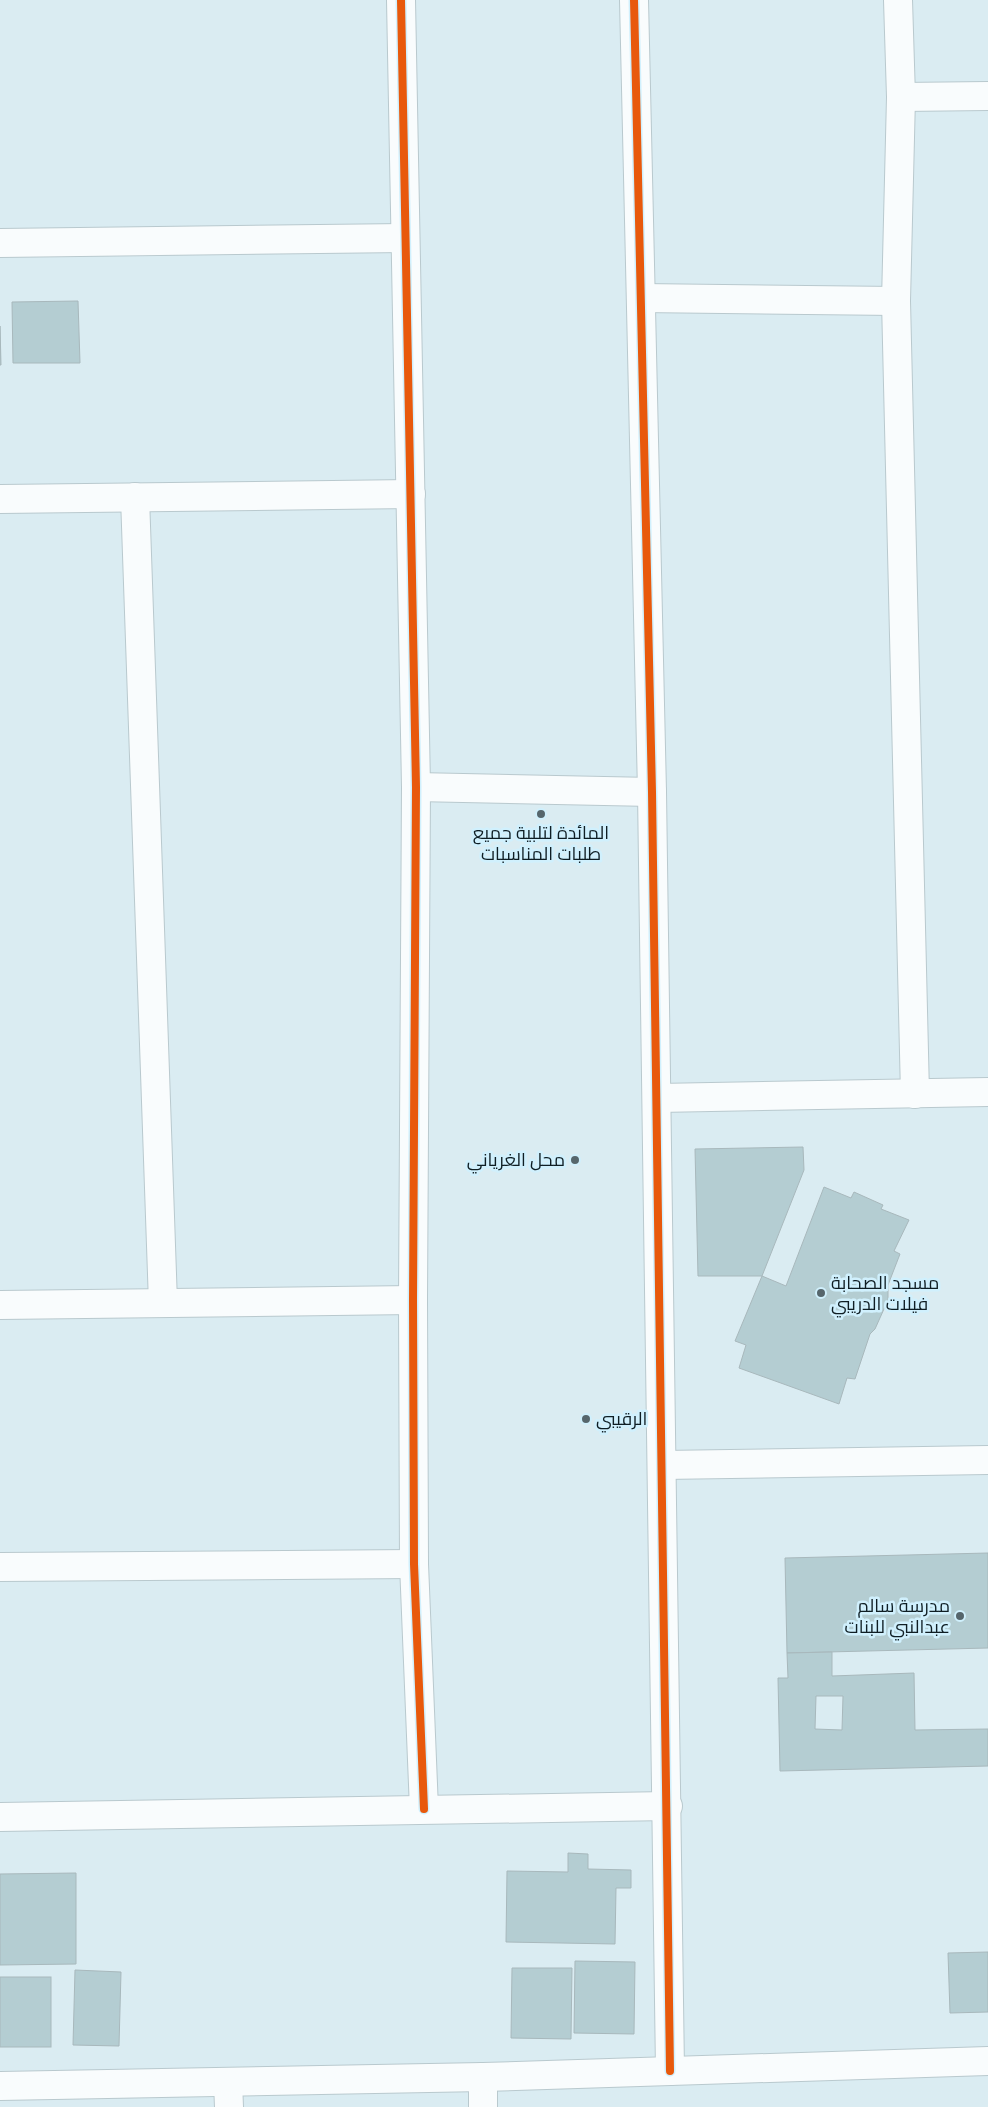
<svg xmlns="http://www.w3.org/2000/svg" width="988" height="2107" viewBox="0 0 988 2107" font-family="Karla,Cairo,sans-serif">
  <rect width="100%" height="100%" fill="#daecf2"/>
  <g fill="#b4cdd2" stroke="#a8b8bc" fill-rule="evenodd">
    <polygon points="78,301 80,363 13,363 12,302"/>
    <polygon points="0,326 1,365 0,365"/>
    <polygon points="803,1147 804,1170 762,1276 698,1276 695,1149"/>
    <polygon points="824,1187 851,1198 854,1192 883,1205 881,1209 909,1220 894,1251 900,1254 888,1285 888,1300 875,1329 870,1334 855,1379 847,1378 839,1404 739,1368 746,1345 735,1341 762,1276 786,1286"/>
    <polygon points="988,1553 988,1648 787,1653 785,1558"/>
    <path d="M832,1652V1676L914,1673L915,1730L988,1729V1766L780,1771L778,1678H788L787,1653ZM816,1696H843L842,1730L815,1729Z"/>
    <polygon points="568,1853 588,1854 588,1869 631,1870 631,1888 616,1888 615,1944 506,1942 507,1871 568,1872"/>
    <polygon points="76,1873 76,1964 0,1965 0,1874"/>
    <polygon points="988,1952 988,2012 950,2013 948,1953"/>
    <polygon points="575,1961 635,1962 634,2034 574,2033"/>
    <polygon points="512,1968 572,1968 571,2039 511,2038"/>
    <polygon points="75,1970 121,1972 119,2046 73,2045"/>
    <rect x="0" y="1977" width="51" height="70"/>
  </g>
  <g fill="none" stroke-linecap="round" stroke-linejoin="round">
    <g stroke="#b9c9ce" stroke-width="30">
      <g id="minor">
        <polyline points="401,0 416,787 413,1300 414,1564 424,1809"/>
        <polyline points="634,0 652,792 670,2071"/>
        <polyline points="898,0 901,97 896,301 915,1094"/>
        <polyline points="901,97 988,96"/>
        <polyline points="0,243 405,238"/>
        <polyline points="641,298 896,301"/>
        <polyline points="135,497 163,1303"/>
        <polyline points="0,499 411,494"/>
        <polyline points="416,787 652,792"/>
        <polyline points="658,1098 988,1092"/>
        <polyline points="0,1305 413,1300"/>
        <polyline points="663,1465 988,1460"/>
        <polyline points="0,1567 414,1564"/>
        <polyline points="0,1817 668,1806"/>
        <polyline points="483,2077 483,2107"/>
        <polyline points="228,2082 229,2107"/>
        <polyline points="0,2086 483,2077 988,2061"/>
      </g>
    </g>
    <use href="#minor" stroke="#f9fcfd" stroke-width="28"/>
    <g stroke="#d0f0fd" stroke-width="11">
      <g id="cycleway">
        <polyline points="401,0 416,787 413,1300 414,1564 424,1809"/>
        <polyline points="634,0 652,792 670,2071"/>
      </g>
    </g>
    <use href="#cycleway" stroke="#e8590c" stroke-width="8"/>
  </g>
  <g fill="#56666c" stroke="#d0f0fd" stroke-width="2">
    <circle cx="541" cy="814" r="5"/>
    <circle cx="575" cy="1160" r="5"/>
    <circle cx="821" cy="1293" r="5"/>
    <circle cx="586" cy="1419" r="5"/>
    <circle cx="960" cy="1616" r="5"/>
  </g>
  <g text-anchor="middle" stroke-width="5" stroke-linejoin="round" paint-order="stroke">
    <g font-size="18" fill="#0f1e24" stroke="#d0f0fd" text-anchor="end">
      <text x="541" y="839" text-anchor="middle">المائدة لتلبية جميع<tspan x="541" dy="21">طلبات المناسبات</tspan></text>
      <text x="565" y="1166">محل الغرياني</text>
      <text x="831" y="1289" text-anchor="start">مسجد الصحابة<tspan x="831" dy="21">فيلات الدريبي</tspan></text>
      <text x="596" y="1425" text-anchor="start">الرقيبي</text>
      <text x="950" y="1612">مدرسة سالم<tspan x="950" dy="21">عبدالنبي للبنات</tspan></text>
    </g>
  </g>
</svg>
